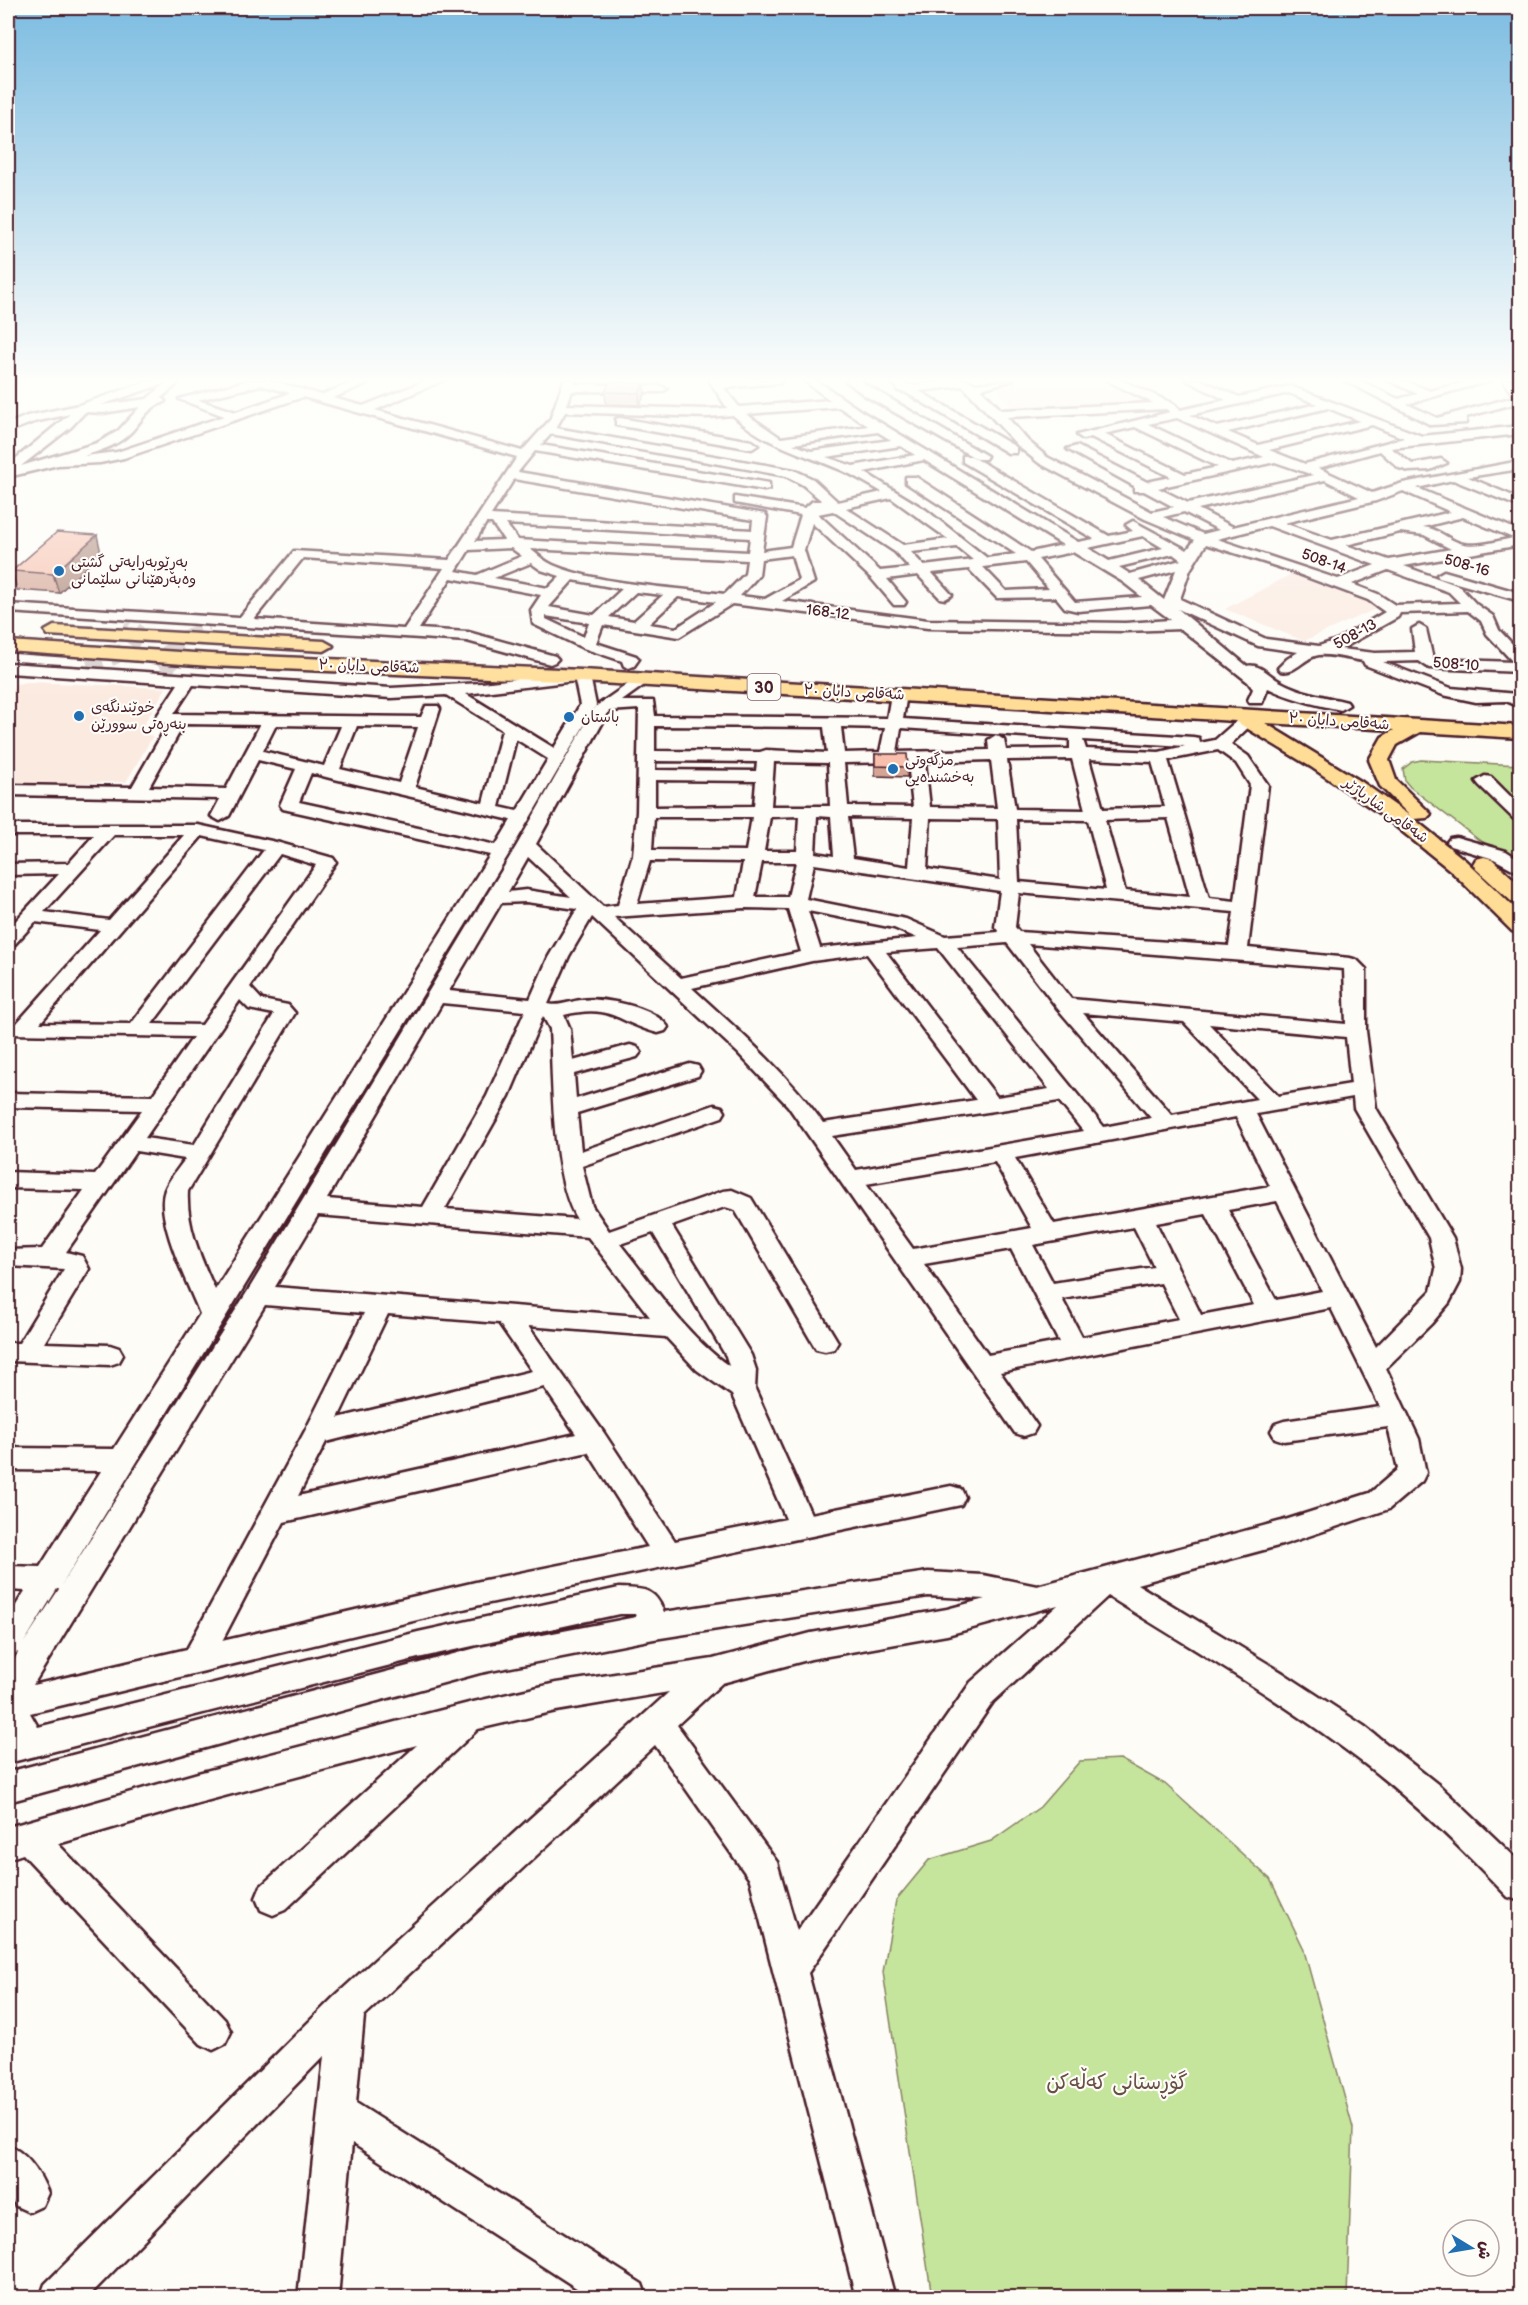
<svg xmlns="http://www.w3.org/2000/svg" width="1528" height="2305" viewBox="0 0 1528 2305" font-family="'Balsamiq Sans','Playpen Sans Arabic',sans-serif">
  <rect width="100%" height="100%" fill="#fdfcf7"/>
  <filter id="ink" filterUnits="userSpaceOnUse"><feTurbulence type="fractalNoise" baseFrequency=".0167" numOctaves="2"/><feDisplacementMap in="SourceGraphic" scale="12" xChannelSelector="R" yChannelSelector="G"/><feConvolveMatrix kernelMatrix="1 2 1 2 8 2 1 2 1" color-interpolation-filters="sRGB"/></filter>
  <g filter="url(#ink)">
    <g fill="#fbeae0">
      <polygon points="1021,380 1108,380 1160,403 1015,411 995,386"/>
      <polygon points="1299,570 1382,606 1304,641 1225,609"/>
      <polygon points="28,682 166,688 139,732 153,736 126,782 8,784 8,699 16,684"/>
    </g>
    <g fill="#c5e49c" stroke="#888264" stroke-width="1.5">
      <polygon points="1421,760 1520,765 1520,860 1479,840 1410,787 1405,781 1403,769 1412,762"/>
      <polygon points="1120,1759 1165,1784 1270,1879 1303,1947 1353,2128 1347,2297 932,2297 883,1972 896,1900 929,1860 991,1841 1040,1807 1080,1761"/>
    </g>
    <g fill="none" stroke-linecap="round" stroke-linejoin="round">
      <g stroke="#d9d0ce" stroke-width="16" stroke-dasharray="16 8" stroke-linecap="butt">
        <path d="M87,664C108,660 131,655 136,631L125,624"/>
        <path d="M175,670L163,660C174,641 190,634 210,629"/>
      </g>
      <g stroke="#4a1f2b" stroke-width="5">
        <g id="minor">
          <polygon points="8,380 14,380 14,381 8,384"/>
          <path d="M152,380H182L161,398L165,401L163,403C147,407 140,424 128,435C116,446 99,451 84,456L117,452L224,416L179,399L250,380H269L321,395L359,380H375L333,398L363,406L428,380H444L375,410L522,451L550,420L564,380H576L574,384L661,386L667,389L661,392L572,391L567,405L707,409L727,408L709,380H784L779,383L724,388L739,407L830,400L803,380H816L861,411L1078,542L1094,539L963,462V456H971L1109,536L1133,531L1126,525L1133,521L1187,550L1195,540L1145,519L1039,463L1019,447L963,386L919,391L1016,447V453H1008L905,392L898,391L897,387L888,380C900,380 901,383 910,385C929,388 958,371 975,384L1013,380L981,389L1001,410L1153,403L1106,380H1121L1174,404L1180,410L1226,400L1186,380H1201L1239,397L1290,386L1422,436L1520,426V434L1391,448L1412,464L1441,459L1447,463L1430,470L1409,471L1399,468L1380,451L1318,468L1372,493L1403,483L1520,461V469L1468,477L1520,499V507L1453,480L1417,488L1520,531V545L1404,566L1459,586L1476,604L1493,616L1499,630L1520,652V672L1429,668L1419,661L1383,662L1451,688L1517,694L1520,695V707L1506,701L1476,702L1443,695L1365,665L1363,661C1350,659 1333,654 1319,655C1304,657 1295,675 1281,671L1278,668L1287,659L1298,652L1258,646L1178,609L1247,666C1259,663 1269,675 1279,681C1300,693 1324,696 1347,702L1349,705L1341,710C1316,705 1291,699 1268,688L1262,703H1250L1248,700L1253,689L1248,682L1181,629L1125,631L928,628L732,604L679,637L603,625L596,643L636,656L639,659L634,666L629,668L624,666L622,661L583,648L533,624L531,610L541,595L451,578L419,629L468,632L555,656L558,659L555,662L550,664L467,641L8,612V604L239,618L294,551L449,560L517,457L303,397L124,458L100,463L58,465L8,477V465L70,414L34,422L8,432V424L27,416L79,405ZM166,383L147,399L101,405ZM261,385L290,393L236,412L198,400ZM1289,393L1317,404L1217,427L1190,415ZM140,407L118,431L97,443L21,466L71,427L85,412L103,413ZM839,407L868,426L781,438L746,414ZM1328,408L1360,421L1258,445L1228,432ZM1166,409L1170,412L1077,435L1083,439L1091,437L1171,477L1147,482L1077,446L1067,449L1134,486V491H1144L1174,507L1152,512L1047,457L1028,441L1007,417ZM565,412L707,417L733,415C764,445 802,453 841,470C855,476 868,484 882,492L838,502L813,479L794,470L556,428ZM1177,418L1264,457L1232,464L1148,424ZM1372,425L1404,438L1305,464L1269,450ZM1135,427L1218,467L1185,474L1104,434ZM878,432L891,440L811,451L793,444ZM551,434L786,476L803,485L822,501H813L805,508L735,497V503L801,515L791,547L762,551L767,517L765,514L518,472L535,451L764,490L769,489V483L541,445ZM901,446L915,455L853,466L826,457ZM924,460L1063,545L1031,552L916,477H906V483L1016,554L987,558L926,510L864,472ZM1275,462L1313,475L1188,503L1158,488ZM514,479L753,520L752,530L491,515ZM1325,480L1359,497L1233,527L1198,509ZM1403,491L1451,512L1332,540L1284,523L1376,501ZM891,498L948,539L903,545L846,508ZM833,511L895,552L910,568L880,571L818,514ZM1184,512L1219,530L1203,534L1163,517ZM1463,517L1513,538C1496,541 1474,549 1457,542C1445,537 1436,528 1423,527ZM486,523H492L504,540L475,541ZM812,523L872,579L894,605H904L906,602L887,579L918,575L940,598L945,599L952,595L932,573L969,569L997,598L1056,597L1065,608L1078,611L1151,605L1171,620L1125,623L928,620L782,601L814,582L804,550ZM506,524L750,538L748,552L518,540ZM1269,526L1375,565L1338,579L1217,539ZM1400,532L1424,535L1451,549L1389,560L1346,545ZM1143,536L1163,548L1109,561L1088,548ZM1206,544L1285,569L1368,600L1385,612L1339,639L1319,646L1266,639L1180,599L1190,570ZM957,547L973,560L924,566L911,552ZM511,548L522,556L477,575L456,571L469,550ZM530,549L747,560L745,574L725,594C676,588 597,584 553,565C544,561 537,554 530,549ZM1073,552L1123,582L1142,597L1075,602L1038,559ZM1173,554L1181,560L1130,574L1119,567ZM792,555L799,580L765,599L740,596L759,575L761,559ZM303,558L444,568L404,629L254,619ZM1026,562L1049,589L1006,591L983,567ZM531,563L541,570L560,576L548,588L494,578ZM1176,570L1164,600L1139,580ZM1388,570L1449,592L1460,603L1395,605L1378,594L1352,584ZM573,580L622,589L594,615L549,607ZM636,592L663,595L634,621L609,617ZM678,597L716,602L676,628L649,624ZM1468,611L1481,621L1487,634L1513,662L1433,659L1426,629L1419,625L1412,629L1415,652L1375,653L1341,649L1398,617L1400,613ZM546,616L589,623L584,637L546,619Z"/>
          <polygon points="845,380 858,380 987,456 985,459 977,459 864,395"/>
          <polygon points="1344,380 1359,380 1398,399 1418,394 1387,380 1403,380 1430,391 1473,380 1493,380 1407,404 1437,418 1514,397 1503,380 1514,380 1520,390 1520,402 1466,417 1466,423 1431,425"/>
          <polygon points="620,418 752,441 758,445 752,449 616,425 616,419"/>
          <polygon points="1444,571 1520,593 1520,601 1439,578 1437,575"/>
          <path d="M8,663L391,688L482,683L582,671L590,676L596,705L510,852L61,1586L249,1289L517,845L595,707L641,675L649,680L647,683L622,701H653L655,716L887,718L891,694L899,689L907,694L903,719L1193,737L1199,738L1200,743L1215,740L1241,717H1253L1255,720L1253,723L1231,744L1248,756L1268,785L1248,948L1350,958L1357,960L1366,969V1031L1376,1108L1453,1238L1461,1269L1460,1282L1449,1303L1431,1324L1386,1368L1419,1439L1426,1473L1422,1481L1389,1509L1282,1545L1137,1584L1283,1673L1364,1726L1440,1786L1520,1862V1901L1508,1897C1457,1843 1403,1791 1342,1747C1268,1692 1186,1645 1108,1596L993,1702L808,1973L895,2298H856L750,1880L655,1745L364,2016L356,2103L642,2284L647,2298H592L352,2143L338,2298H298L324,2056L87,2298H40L45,2284L335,1996L669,1692L556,1711L478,1729L285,1910L273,1915L261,1910L256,1898L261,1886L417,1745L198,1803L58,1844L225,2020L231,2032L225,2044L213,2050L201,2044L23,1854L8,1859V1827L198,1773L469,1703L556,1683L713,1659L811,1633L947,1609L985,1599L928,1596L654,1639L480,1673L8,1802V1772L480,1647L636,1617L635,1614H619L418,1658L8,1763V1674L18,1652L8,1656V1618L25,1591L8,1590V1566L40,1567L101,1471L8,1470V1448L114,1449L200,1314C189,1286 154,1218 165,1190C169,1179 179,1168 185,1159L136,1151L66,1252L82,1256L89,1269L44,1343L110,1345L119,1348L123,1355L119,1362L110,1365L8,1361V1343H19L64,1269L8,1266V1250L42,1249L84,1190L8,1188V1172L95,1175L142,1110L8,1107V1093L152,1096L193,1037L8,1034V1024L17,1023L100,930L35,922L15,944L8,946V929L59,874L8,875V864L69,863L94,835H8V825H198L276,842L333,858L336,862L250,987L262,1000L288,1005L295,1013L188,1191C186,1227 201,1258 215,1290L490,855L283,809L280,805L296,769L258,760L229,816L220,821L211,816L220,799L8,795V785L132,787L168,724L157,722L155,719L178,684L8,673ZM575,681L580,705L554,748L466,694ZM193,685L391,698L446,695L502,730L483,803L415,787L440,709L438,706H426L421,717L174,714ZM639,709L637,812L633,855L618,905L603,907L536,844L609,711ZM184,724L260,725L226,789L149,787ZM276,725L341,726L324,766L263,751ZM357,726L418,727L399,783L340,769ZM655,726L824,727L827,753L766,750L760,752L655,751ZM841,727L885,728L880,752L844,753ZM901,728L1070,739V749L1006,750L1004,740L996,735L988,740L989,750L897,752ZM516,739L548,759L517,811L499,807ZM1083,740L1185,746L1159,752L1086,749ZM1218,750L1236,763L1250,785L1235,901L1209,898L1168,760ZM1072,759L1085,810L1015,809L1007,760ZM1089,759L1152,762L1165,807L1103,809ZM991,760L997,808L930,807L925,762ZM655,761L757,762L756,771L655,770ZM774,762L828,763L830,806H771ZM908,762L913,807L848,806L844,763ZM311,773L330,778L511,820L496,845L299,802ZM655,780L756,781L754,806L655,807ZM799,816L797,851H764L770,817ZM817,816L831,817L834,856L815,853ZM654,817H752L746,851L652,850ZM848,817L913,818L909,867L853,858ZM930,818L998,819L1000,880L927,869ZM1168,818L1190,897L1125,891L1105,820ZM1016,819L1088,820L1106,890L1019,882ZM114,835H184L109,920L44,912ZM202,836L264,850L131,1024L40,1023ZM280,854L316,865L202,1025L152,1024ZM528,857L571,897L526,890L508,892ZM650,861L743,862L737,897L637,904ZM762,862H796L788,897H755ZM814,864L1000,891L995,927L999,932L945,936L906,919L806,899ZM1019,893L1234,912L1229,946L1019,932L1015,927ZM526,902L577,909L549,956L530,999L449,991L501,903ZM745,908L788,909L801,952L681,978L614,917ZM808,911L894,928L917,938L820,948ZM592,917L738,1053L788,1106L1015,1433L1024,1436L1033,1433L1037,1426L1000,1372L1331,1308L1380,1407L1284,1421L1275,1424L1271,1431L1275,1438L1284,1441L1388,1427L1398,1469L1370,1493L1282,1521L1037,1586L983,1575L928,1572L664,1612C654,1587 643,1589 619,1588L418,1632L38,1727L30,1713L480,1605L961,1505L965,1497L961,1489L951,1486L811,1514L755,1389L756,1370L751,1355L672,1226L725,1207L735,1210L816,1349L825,1351L834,1349L838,1342L751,1198L732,1190L723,1191L609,1231L592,1206L582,1166L722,1117L725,1112L722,1107L714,1105L581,1151L577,1113L698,1076L701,1071L698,1066L690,1064L576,1099L574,1074L637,1057L641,1052L637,1047L630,1045L573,1061L570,1029L564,1015C613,1003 618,1023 658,1033L665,1031L668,1027C655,1007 603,997 581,1000C571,1001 558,1007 548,1004L569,956ZM1007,943L1058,1009L1151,1118L1104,1127L957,947ZM1028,944L1344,969L1346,1024L1071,999ZM938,948L1049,1089L997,1097L886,952ZM867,954L976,1100L823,1123C786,1072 738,1030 692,988L812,961ZM240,1000L249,1009L274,1014L194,1145L145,1138ZM442,1003L525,1011L487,1096L423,1207L327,1199ZM1083,1013L1184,1022L1257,1099L1172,1115ZM543,1016L550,1029C553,1080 551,1177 577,1219L445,1209L509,1096ZM1209,1024L1346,1037L1351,1084L1278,1096ZM1353,1097L1354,1108L1429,1238L1436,1269L1431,1291L1376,1347L1256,1114ZM1059,1101L1083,1131L856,1170L832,1136ZM1236,1117L1270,1186L1054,1224L1015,1158ZM995,1162L1032,1228L913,1249L866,1184ZM1277,1201L1322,1291L1276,1300L1228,1210ZM1206,1214L1254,1305L1201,1315L1156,1223ZM318,1215L588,1237L650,1317L275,1287ZM1134,1227L1154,1267L1053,1283L1033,1245ZM653,1233L726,1356L729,1366C685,1335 654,1286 620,1244ZM1011,1249L1059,1342L988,1355L924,1264ZM1161,1283L1179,1319L1082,1337L1062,1299ZM265,1305L364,1313L305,1431L187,1649L33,1685ZM388,1314L499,1323L532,1371L338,1418ZM528,1326L666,1337L697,1370L732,1395L786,1519L675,1541L604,1433ZM544,1387L576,1434L298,1496L326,1442ZM588,1452L648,1547L480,1581L222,1641L284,1522ZM57,1589H59L23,1644ZM1058,1605L971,1682L797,1931L777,1862L677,1725L722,1683L811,1659L947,1635Z"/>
          <polygon points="1485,776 1491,777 1520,806 1520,820 1514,819 1479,785 1476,781"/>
          <polygon points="1456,837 1506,851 1520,860 1520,873 1494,859 1450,846 1447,842 1450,838"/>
          <path d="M8,2145C28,2154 40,2173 48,2193L42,2206L29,2212L16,2206L8,2195Z"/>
        </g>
      </g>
      <g stroke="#4a1f2b" stroke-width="5">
        <g id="major">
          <polygon points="54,626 324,641 333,646 324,651 48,635 45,631"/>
          <path d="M8,641L210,654L582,670L1520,726V738L1420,732L1397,745L1389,760L1396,780L1431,814L1427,818L1414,819L1466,861L1520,913V933L1512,931L1450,870L1383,816L1311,767L1235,721L582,682L210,666L8,651ZM1265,723L1394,730L1382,737L1369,760L1380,786L1410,816L1362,782Z"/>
          <polygon points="1484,857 1492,859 1520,885 1520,904 1512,902 1476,869 1473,864 1476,859"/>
        </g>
      </g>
      <use href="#minor" fill="#fdfcf7" fill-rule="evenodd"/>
      <use href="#major" fill="#ffdd96" fill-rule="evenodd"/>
    </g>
    <g fill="#d4a494" stroke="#4a1f2b" stroke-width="1.5">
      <polygon points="610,382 645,395 639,405 606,404 605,392"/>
      <polygon points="101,553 59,593 17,590 12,571"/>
      <polygon points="875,754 908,767 907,777 875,776"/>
    </g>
    <g fill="#ad8678" stroke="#4a1f2b" stroke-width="1.5">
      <polygon points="644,383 645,395 639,405 639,393"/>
      <polygon points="97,535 101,553 59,593 53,574"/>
    </g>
    <g fill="#f7bfac" stroke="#4a1f2b" stroke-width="1.5">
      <polygon points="610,382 644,383 639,393 605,392"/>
      <polygon points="57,532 97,535 53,574 12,571"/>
      <polygon points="875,754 907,754 908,767 875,766"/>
    </g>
  </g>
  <linearGradient id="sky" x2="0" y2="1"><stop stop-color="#7cbce1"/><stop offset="0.54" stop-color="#fefefb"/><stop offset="1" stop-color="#fefefb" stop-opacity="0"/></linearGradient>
  <rect width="1528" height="703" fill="url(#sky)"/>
  <g fill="#1f6fb2" stroke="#fdfcf7" stroke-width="2">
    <circle cx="59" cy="571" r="6"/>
    <circle cx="79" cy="716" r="6"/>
    <circle cx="569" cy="717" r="6"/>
    <circle cx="893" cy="769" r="6"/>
  </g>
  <g text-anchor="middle" stroke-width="4.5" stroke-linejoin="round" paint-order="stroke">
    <g font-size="15" fill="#4a1f2b" stroke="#fdfcf7">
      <text transform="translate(1324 561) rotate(20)" y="5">508-14</text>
      <text transform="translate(1467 565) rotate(16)" y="5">508-16</text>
      <text transform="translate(828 612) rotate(7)" y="5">168-12</text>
      <text transform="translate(1355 634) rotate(-29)" y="5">508-13</text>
      <text transform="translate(1456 664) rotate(4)" y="5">508-10</text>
      <text transform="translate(369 666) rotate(2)" y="5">شەقامی دابان ٣٠</text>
      <text transform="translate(854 692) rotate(3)" y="5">شەقامی دابان ٣٠</text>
      <text transform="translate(1339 721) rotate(4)" y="5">شەقامی دابان ٣٠</text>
      <text transform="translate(1386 810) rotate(36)" y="5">شەقامی شارباژێر</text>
    </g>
    <g font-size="15" fill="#4a1f2b" stroke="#fdfcf7" text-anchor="start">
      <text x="71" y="567">بەڕێوبەرایەتی گشتی<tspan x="71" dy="17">وەبەرهێنانی سلێمانی</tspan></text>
      <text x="91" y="712">خوێندنگەی<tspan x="91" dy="17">بنەڕەتی سوورێن</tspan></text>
      <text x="581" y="722">باستان</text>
      <text x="905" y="765">مزگەوتی<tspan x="905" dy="17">بەخشندەیی</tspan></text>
    </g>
    <rect fill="#fdfcf7" stroke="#806168" stroke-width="1.5" x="747.5" y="674" width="33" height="26" rx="4.5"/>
    <g font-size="16" font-weight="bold" fill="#4a1f2b">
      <text x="764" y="693">30</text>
    </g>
    <g font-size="21" fill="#695047" stroke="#fdfcf7">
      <text x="1117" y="2089">گۆڕستانی کەڵەکن</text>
    </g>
  </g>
  <rect width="1528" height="2305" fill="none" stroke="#fdfcf7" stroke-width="30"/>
  <rect x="15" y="15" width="1498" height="2275" fill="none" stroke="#4a1f2b" stroke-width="2" filter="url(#ink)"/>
  <g transform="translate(1471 2248) rotate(101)"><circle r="28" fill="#fdfcf7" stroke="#b5a4a5" stroke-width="1.5"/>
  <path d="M0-4.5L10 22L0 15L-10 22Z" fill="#1f6fb2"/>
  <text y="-9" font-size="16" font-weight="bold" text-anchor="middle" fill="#4a1f2b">ش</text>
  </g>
</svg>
